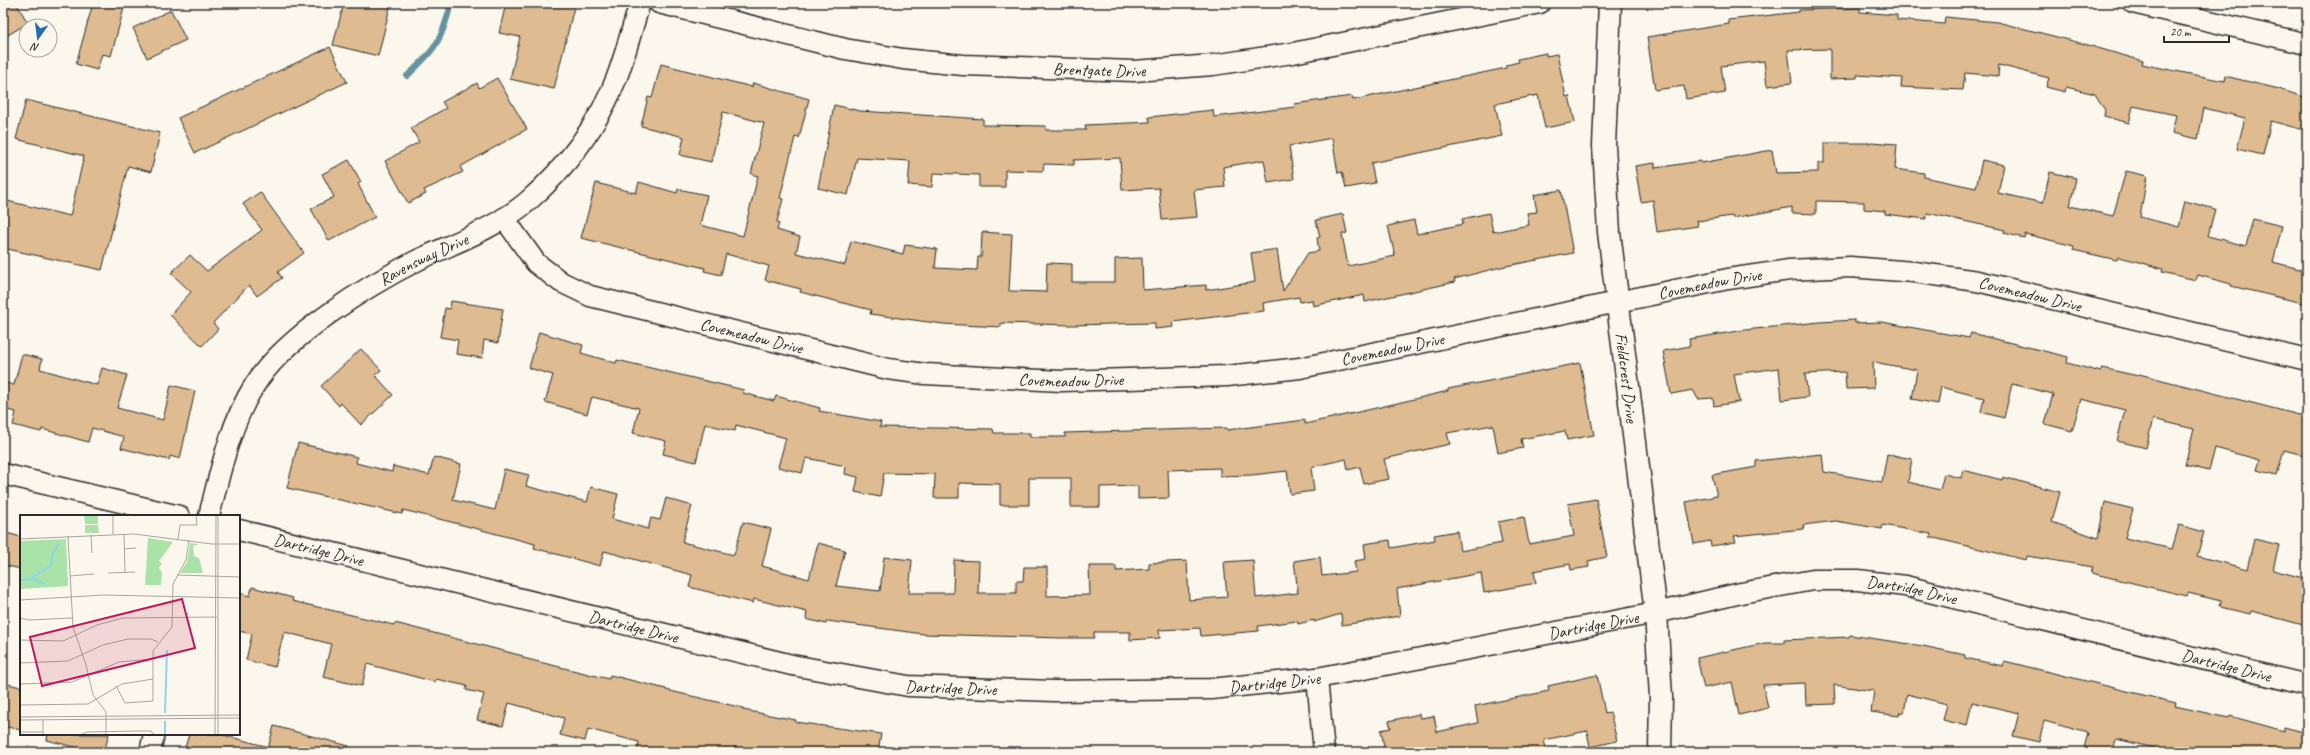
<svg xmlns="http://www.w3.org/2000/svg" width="2310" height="755" viewBox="0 0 2310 755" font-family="Caveat,sans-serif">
  <rect width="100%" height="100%" fill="#fbf7ec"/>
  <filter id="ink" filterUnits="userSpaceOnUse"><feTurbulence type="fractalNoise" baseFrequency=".025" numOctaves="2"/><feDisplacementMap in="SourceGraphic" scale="8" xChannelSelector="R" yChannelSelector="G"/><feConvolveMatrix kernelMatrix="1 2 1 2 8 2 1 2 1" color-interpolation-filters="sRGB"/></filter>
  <g filter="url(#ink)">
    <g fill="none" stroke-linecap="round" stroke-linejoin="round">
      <path stroke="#65929f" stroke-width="6" d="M407,76C435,50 442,41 451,3"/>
    </g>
    <g fill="#debb90" stroke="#2b2b2b">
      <polygon points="3,3 16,3 28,23 3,38"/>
      <polygon points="93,3 105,3 124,8 111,56 102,54 97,70 76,64"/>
      <polygon points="344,3 391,3 378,56 333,45"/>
      <polygon points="506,3 575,3 554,89 510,79 520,37 499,33"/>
      <polygon points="1860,8 1860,12 1897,15 1897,20 1944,24 1945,17 1997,22 2077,42 2143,61 2142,64 2224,81 2225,76 2279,89 2307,98 2307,131 2271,121 2263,155 2237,149 2245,118 2204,108 2198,139 2172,133 2176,115 2133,106 2129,123 2104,116 2105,110 2095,94 2066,87 2065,92 2046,87 2049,78 1999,65 1998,76 1965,73 1963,90 1901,87 1902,78 1857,75 1857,78 1830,79 1830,49 1788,50 1792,83 1767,86 1764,61 1721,66 1725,93 1686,99 1684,86 1655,90 1647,37 1729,24 1728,20 1799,12 1799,10"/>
      <polygon points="171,10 186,40 147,58 133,28"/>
      <polygon points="330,47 347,82 195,153 178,118"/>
      <polygon points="1546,53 1546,56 1557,54 1566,97 1569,96 1575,122 1545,128 1538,95 1495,104 1502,136 1371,163 1375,183 1346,188 1342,172 1338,173 1332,138 1289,146 1294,179 1268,183 1264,160 1223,167 1225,187 1194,190 1197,217 1162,220 1159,188 1122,190 1120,158 1074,160 1074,165 1044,164 1043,171 1005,170 1005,187 979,187 979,175 933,173 932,187 908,185 910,161 857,158 848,195 818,188 834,105 860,111 983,119 983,125 1046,126 1046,130 1086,130 1085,125 1150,122 1149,117 1213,110 1214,117 1295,107 1294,104 1352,96 1353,100 1506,68 1506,65 1519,62 1518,59"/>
      <polygon points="661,64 752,87 753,83 809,99 799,138 795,137 780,198 783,199 777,222 779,223 777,230 800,237 796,253 845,265 851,241 903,254 905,245 937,249 935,268 977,270 978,257 981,257 982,232 1012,234 1009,291 1046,292 1047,263 1072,264 1072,282 1115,282 1115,259 1142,258 1143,290 1206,285 1206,290 1255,282 1251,253 1277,249 1283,291 1308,253 1319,251 1317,238 1320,237 1316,220 1343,214 1347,233 1342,234 1348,266 1395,256 1388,226 1414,220 1417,234 1463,224 1462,219 1489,213 1493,232 1529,225 1527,213 1537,212 1534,195 1561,190 1573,253 1501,267 1454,279 1455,282 1365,302 1364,295 1313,306 1312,300 1300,302 1299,297 1263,303 1264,311 1173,322 1174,327 1155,329 1155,323 1071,325 1001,323 1001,327 943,324 870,314 871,310 800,292 801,289 765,280 769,266 726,254 721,275 704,271 705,268 581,238 596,183 636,193 639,182 677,193 678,189 707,195 700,225 743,236 758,176 751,174 764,123 723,112 711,162 680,155 684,137 641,126 648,97 652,98"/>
      <polygon points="497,78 527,129 460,167 463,172 424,190 426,194 408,203 385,161 419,142 411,128 446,108 442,102 477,83 479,88"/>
      <polygon points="26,100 160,133 151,172 128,166 102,270 3,248 3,200 70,216 84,156 16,139"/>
      <polygon points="1871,142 1897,144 1895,169 1924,173 1924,177 1976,188 1982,160 2004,165 1998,193 2043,203 2050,172 2076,178 2070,206 2113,216 2126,171 2147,176 2140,217 2179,227 2185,201 2215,209 2208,236 2246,246 2253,219 2282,226 2273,262 2307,271 2307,304 2231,286 2231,284 2198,275 2196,280 2162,272 2163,269 2136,261 2118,257 2117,260 2073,250 2074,246 2025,234 2024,238 2004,233 2005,230 1927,213 1926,219 1885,214 1885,211 1864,209 1864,202 1816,201 1816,214 1792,213 1792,207 1733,218 1732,216 1697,221 1698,226 1657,232 1653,200 1641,202 1635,166 1655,163 1655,168 1701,161 1701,163 1772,150 1776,173 1818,172 1818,163 1824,163 1824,143 1870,143"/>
      <polygon points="349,160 361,182 358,184 375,217 329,241 311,209 334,197 322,174"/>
      <polygon points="260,192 304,253 278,272 282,278 257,296 249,285 213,323 218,329 202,346 170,315 191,292 171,273 190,255 207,271 262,230 243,204"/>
      <polygon points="451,301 503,309 498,343 484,340 482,358 456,354 458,340 440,337 445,308 450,309"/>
      <polygon points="1855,320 1855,323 1882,322 1969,338 1971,333 2068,357 2067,363 2101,372 2102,368 2138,376 2139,374 2307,417 2307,456 2284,450 2277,475 2257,470 2260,460 2215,448 2209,471 2185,465 2194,429 2153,419 2146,448 2117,441 2125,410 2081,399 2072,431 2045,424 2053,394 2012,384 2004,418 1981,412 1984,398 1941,387 1938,404 1912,399 1917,370 1873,362 1874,388 1846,389 1845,372 1805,374 1808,397 1782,400 1779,368 1734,374 1739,402 1714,406 1713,398 1698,399 1693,390 1671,394 1663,351 1690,346 1689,339 1745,330 1820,322"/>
      <polygon points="539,332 583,345 581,353 616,363 617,360 744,390 743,393 774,401 776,396 820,408 819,411 881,422 880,427 993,429 994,433 1030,433 1030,437 1065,437 1065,433 1227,428 1227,430 1305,420 1305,424 1385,406 1448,391 1448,389 1580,363 1594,435 1567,440 1565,431 1521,439 1523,448 1498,453 1493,425 1447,433 1450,444 1384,459 1389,479 1364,484 1360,467 1348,470 1346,459 1311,467 1314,491 1290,494 1287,471 1252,475 1220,476 1220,468 1168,470 1169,498 1138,499 1138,486 1100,487 1100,507 1071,507 1071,478 1029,478 1029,505 1000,505 1000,484 959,483 959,498 934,498 935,474 884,473 880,497 855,492 858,477 845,474 846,466 806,458 802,473 778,467 786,438 736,425 735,431 705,424 696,462 663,454 666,441 633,433 639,408 592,397 587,414 545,402 553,375 529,368"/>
      <polygon points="361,349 381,370 375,375 393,395 361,425 341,403 339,406 321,386"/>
      <polygon points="22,354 42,359 40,369 97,385 102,368 127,375 117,408 163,420 171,385 195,391 180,459 170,456 169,460 121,448 124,437 92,428 88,442 42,429 41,432 13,425 16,412 3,409 3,382 14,385"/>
      <polygon points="298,443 357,457 356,463 392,472 393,466 429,475 434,457 461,464 453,500 495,510 504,469 529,475 526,486 587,502 591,487 618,494 612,519 648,529 651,518 660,520 666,498 692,506 682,542 734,555 743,522 771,529 762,566 809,579 818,543 845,550 836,586 880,591 884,557 912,560 909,593 953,593 954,560 979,561 978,593 1016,593 1016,581 1023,581 1024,567 1047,567 1047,596 1090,595 1089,566 1116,566 1116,571 1149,569 1149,563 1187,561 1189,600 1227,597 1224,562 1253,560 1256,598 1298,593 1294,561 1320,557 1322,576 1356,572 1354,561 1366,559 1364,544 1390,540 1391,548 1435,540 1434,535 1457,531 1460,551 1502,543 1498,522 1524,517 1529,544 1574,536 1568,504 1596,499 1607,557 1588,561 1589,567 1571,570 1570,564 1534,571 1536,583 1484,593 1481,573 1397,589 1400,616 1342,625 1341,614 1314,622 1314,620 1298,624 1297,621 1258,626 1259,631 1201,636 1200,628 1159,630 1160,638 1130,640 1130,632 1094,632 1094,638 1062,638 923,634 827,621 826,624 806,619 807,612 754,599 753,603 689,587 692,575 604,551 600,566 534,548 535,544 451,522 403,510 402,514 287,488"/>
      <polygon points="1822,454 1824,472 1882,482 1887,454 1912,459 1908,482 1940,490 1944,474 1961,478 1963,470 2002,480 2003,477 2060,492 2052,522 2098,538 2105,502 2133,509 2125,538 2172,549 2179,525 2204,532 2197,556 2247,569 2254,539 2279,545 2273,570 2307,579 2307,626 2251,611 2250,614 2220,607 2221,601 2188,593 2187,596 2091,573 2093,567 2027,556 2026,560 1930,537 1931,534 1883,525 1882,529 1836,521 1803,525 1804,529 1734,536 1736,542 1711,546 1710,541 1694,544 1686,502 1717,496 1712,475 1756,467 1756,461"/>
      <polygon points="3,532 21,537 21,569 3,565"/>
      <polygon points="252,587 293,598 292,601 394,625 395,623 523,656 523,658 609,679 610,675 666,689 666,690 743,708 743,710 796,720 795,722 881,734 878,752 762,752 734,747 733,750 725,748 725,752 637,752 639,742 588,729 585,741 560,735 564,718 509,703 503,726 477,720 484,694 466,690 467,686 436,679 435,682 367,664 362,686 323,677 331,644 284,632 275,667 246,660 252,634 239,631 239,593 250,596"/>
      <polygon points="1850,635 1923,646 1965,655 1965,658 2003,666 2004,661 2176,703 2175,706 2229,718 2230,716 2284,731 2284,727 2307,733 2307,752 2154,752 2155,748 2116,739 2113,752 2083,752 2088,733 2044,721 2039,742 2013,736 2019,713 1972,702 1967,726 1943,720 1947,704 1907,694 1904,713 1900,712 1899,716 1871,712 1874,691 1834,685 1835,704 1806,705 1805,683 1763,685 1768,708 1739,715 1732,682 1704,688 1697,658 1765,643 1784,643 1784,640 1849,637"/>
      <polygon points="1597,675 1605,713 1610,712 1617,741 1590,747 1587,731 1544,740 1547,752 1385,752 1381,730 1391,728 1389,721 1419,714 1420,718 1434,716 1437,732 1478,723 1475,706 1549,691 1548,686"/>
      <polygon points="3,683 21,687 21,730 3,726"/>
      <polygon points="274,726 349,746 348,752 267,752"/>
      <polygon points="48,734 109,734 104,752 94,752 47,740"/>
      <polygon points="189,734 219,734 265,746 264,752 184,752"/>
    </g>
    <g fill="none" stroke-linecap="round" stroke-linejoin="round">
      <g stroke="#2b2b2b" stroke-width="23">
        <g id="minor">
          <path id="s1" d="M659,3L845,49L903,59L963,65L1134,71L1213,65L1293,53L1540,3"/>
          <polyline points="2133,3 2307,44"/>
          <path id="s2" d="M504,218L536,263L561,282L590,296L888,369L925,374L1062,381L1227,376L1300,368L1728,279L1789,270L1850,267L1914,272L1977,281L2307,360"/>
          <polyline points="3,474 179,516"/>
          <path id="s3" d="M209,516C220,473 230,424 254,386C284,337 367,286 418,260C454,243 496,228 527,202C565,169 599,125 617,77C626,53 632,28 640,3"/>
          <path id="s4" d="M239,530L792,665L908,686L1054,691L1211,689L1317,678L1656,613L1741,593L1813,580H1858L1905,586L2307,685"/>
          <polyline points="1317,678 1324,752"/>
          <polyline points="150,752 154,734"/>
        </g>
      </g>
      <g stroke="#2b2b2b" stroke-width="25">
        <g id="tertiary">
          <path id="s5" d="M1610,3L1604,146L1609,232L1656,613L1661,697L1660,752"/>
        </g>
      </g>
      <use href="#minor" stroke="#fbf7ec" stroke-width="20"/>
      <use href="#tertiary" stroke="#fbf7ec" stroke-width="22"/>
    </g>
  </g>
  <g text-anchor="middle" stroke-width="3.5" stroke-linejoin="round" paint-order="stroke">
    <g font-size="17" fill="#2b2b2b" stroke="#fbf7ec">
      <text dy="6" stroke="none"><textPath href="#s1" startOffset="447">Brentgate Drive</textPath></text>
      <text dy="6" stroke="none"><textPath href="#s3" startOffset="352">Ravensway Drive</textPath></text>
      <text dy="6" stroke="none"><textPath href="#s2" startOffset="1257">Covemeadow Drive</textPath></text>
      <text dy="6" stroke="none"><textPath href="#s2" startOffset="1581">Covemeadow Drive</textPath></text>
      <text dy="6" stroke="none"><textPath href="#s2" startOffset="285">Covemeadow Drive</textPath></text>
      <text dy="6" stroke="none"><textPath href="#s2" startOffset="933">Covemeadow Drive</textPath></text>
      <text dy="6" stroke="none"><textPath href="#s5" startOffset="376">Fieldcrest Drive</textPath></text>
      <text dy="6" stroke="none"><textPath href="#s2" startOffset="609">Covemeadow Drive</textPath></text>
      <text dy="6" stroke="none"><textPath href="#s4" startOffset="82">Dartridge Drive</textPath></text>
      <text dy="6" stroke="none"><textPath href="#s4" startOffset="1702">Dartridge Drive</textPath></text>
      <text dy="6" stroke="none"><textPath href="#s4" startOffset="1378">Dartridge Drive</textPath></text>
      <text dy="6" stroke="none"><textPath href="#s4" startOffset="406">Dartridge Drive</textPath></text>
      <text dy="6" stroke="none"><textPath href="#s4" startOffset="2026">Dartridge Drive</textPath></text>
      <text dy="6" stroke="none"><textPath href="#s4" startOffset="1054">Dartridge Drive</textPath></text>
      <text dy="6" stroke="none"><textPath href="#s4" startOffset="730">Dartridge Drive</textPath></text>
    </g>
  </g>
  <g transform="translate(20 515)">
    <rect width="220" height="220" fill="#fbf7ec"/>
    <path d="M64,1H78V9H65ZM65,10H78L79,18H65ZM128,23L153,27L139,46L142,48L139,53L142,57L141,70H125ZM46,24L48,71L0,74V26ZM170,28L179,29L173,31L174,41L179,43L183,58H160L167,47Z" fill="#aae3a7"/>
    <path fill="none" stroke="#8cd6ed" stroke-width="2" d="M13,64L25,69M0,65L11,64L31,50L33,38L39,29M145,198L147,135M145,206V220"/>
    <path fill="none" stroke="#a8a59f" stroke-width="1" d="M93,19V0M104,19L105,58M71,20L72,38M48,21L53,112L66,150L73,180L86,197V220M0,24L114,19L192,29H220M158,24L160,10H177L176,0M104,34L116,33M88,58L115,57M157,60L220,62M50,61L74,59M0,85L84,80L220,83M0,103L9,105L52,103M0,125L43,126L77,110L103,103L197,102M0,148L48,146L83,130L108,124H131L138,127M0,169L52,167L99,147L132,144M96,171L105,188L133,186V136L152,112L153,69L166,45L169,25M0,190L68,189L102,169L133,164M0,202L220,200M0,205L220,203M23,205V220M0,217H23M60,220L67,217L117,216H131L134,220M195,220L196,0M198,220V0"/>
    <path fill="#c2185b" fill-opacity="0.15" stroke="#c2185b" stroke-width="2" d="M162,84L175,133L22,171L10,122Z"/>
    <rect width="220" height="220" fill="none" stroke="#2b2b2b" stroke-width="2"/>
  </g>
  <rect width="2310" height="755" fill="none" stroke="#fbf7ec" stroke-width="16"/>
  <rect x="8" y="8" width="2294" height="739" fill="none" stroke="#2b2b2b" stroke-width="1.5" filter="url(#ink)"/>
  <g transform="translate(38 38) rotate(194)"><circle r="19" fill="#fbf7ec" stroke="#a8a59f"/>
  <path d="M0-3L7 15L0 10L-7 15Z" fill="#1f6fb2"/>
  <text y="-6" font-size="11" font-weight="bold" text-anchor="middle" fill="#2b2b2b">N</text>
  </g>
  <path d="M2164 36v6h65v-6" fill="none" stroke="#2b2b2b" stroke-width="2"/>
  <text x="2170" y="36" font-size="12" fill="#2b2b2b" stroke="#fbf7ec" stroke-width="3" paint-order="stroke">20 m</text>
</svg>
